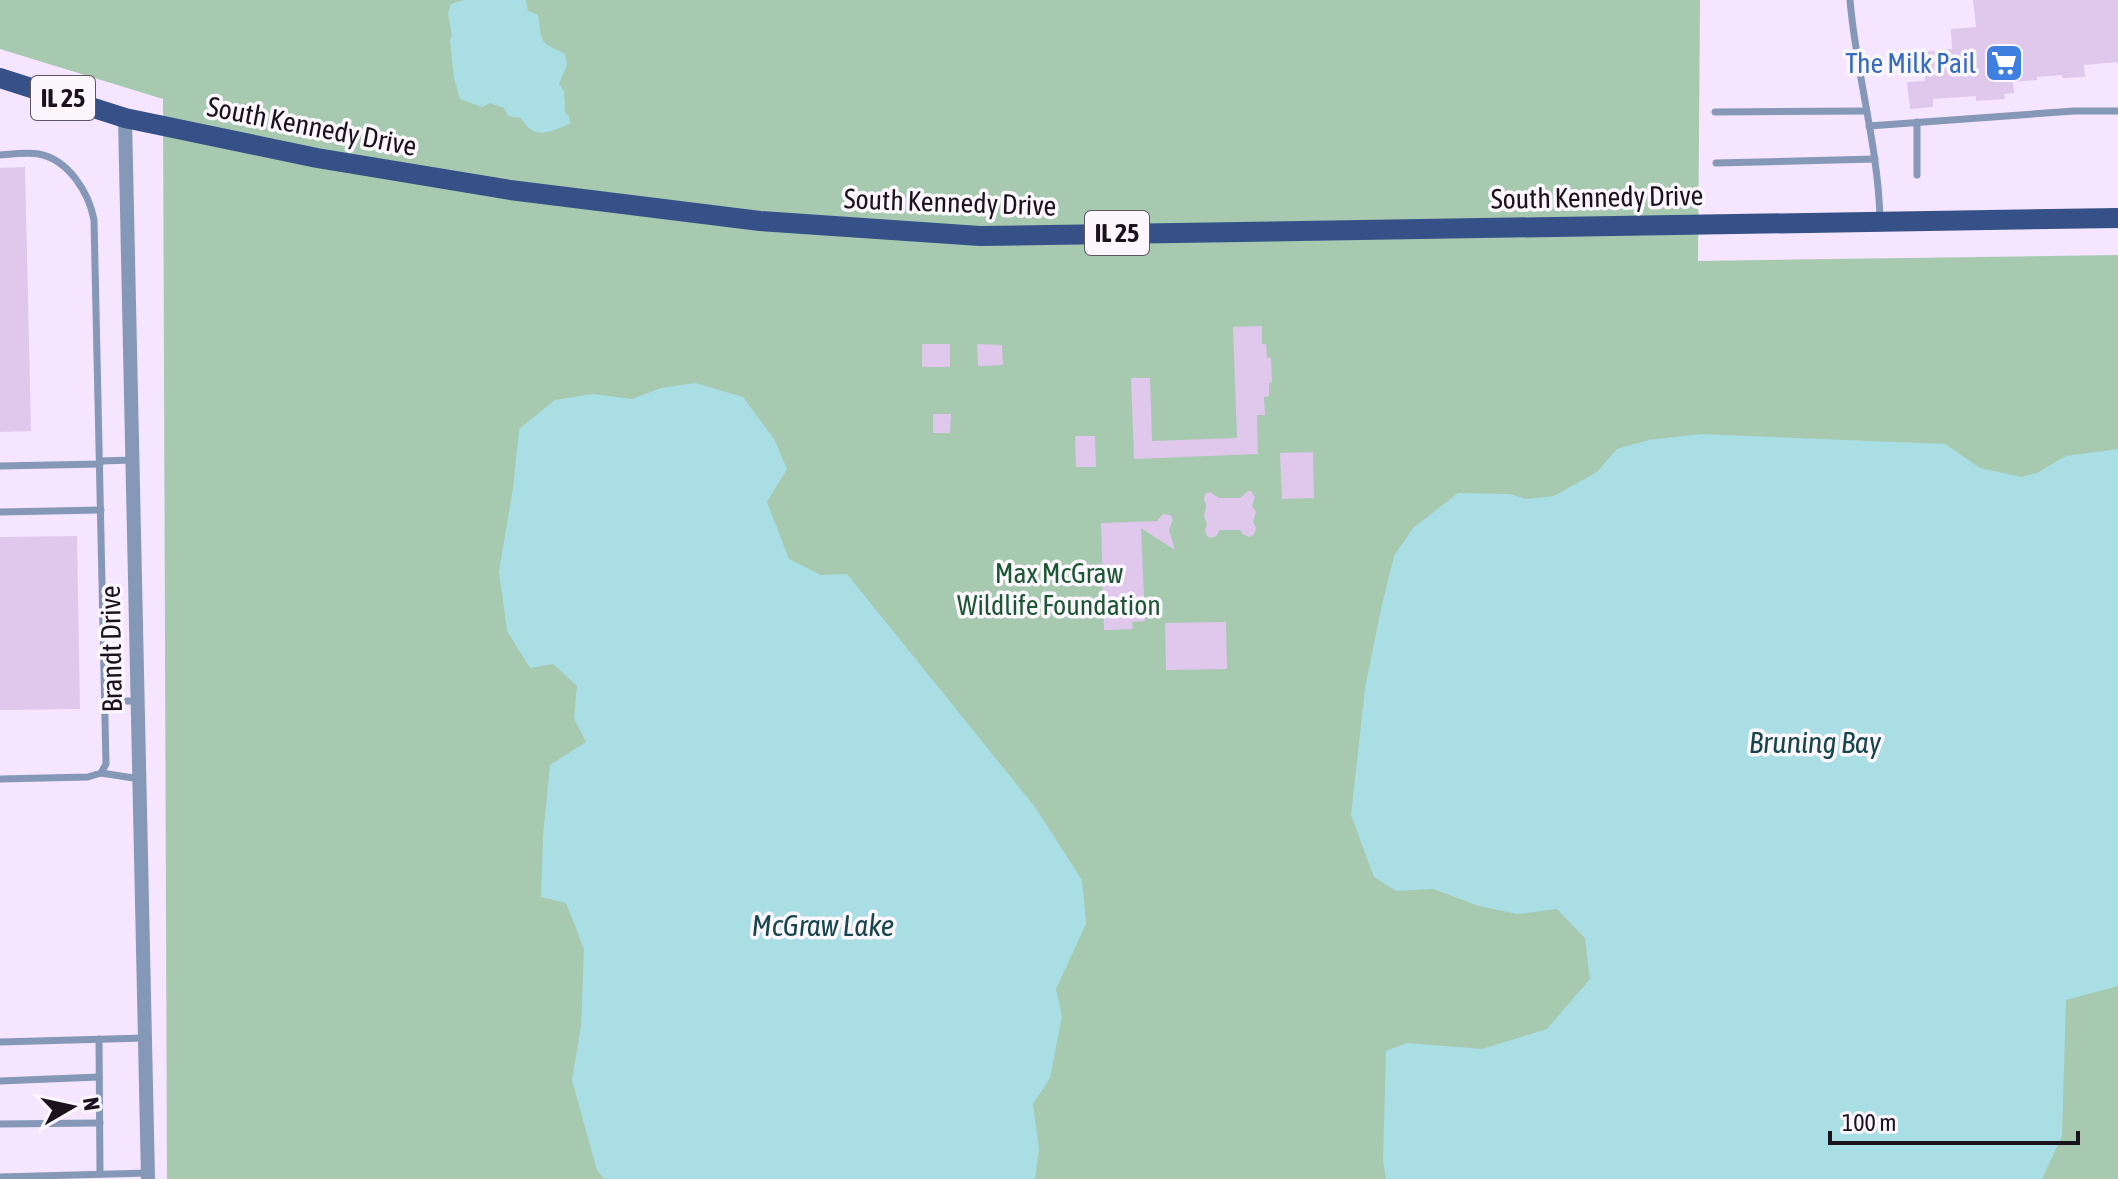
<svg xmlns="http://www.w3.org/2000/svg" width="2118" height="1179" viewBox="0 0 2118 1179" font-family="'Asap Condensed',sans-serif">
  <rect width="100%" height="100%" fill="#f5e5fe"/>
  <polygon fill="#a6c9b0" points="0,0 1700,0 1698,261 2118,255 2118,1179 167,1179 163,99 0,49"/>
  <g fill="#aadee5">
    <path d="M464,0H526L528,11L538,15C542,44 539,41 565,54L567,65L559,84L564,91L565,112L569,117L570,124C550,131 535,142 521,118L508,116L504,108L490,103L482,107L460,99L454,78L450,40L452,36L448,13L451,4Z"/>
    <polygon points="695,383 743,397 774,439 787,469 767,502 789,559 821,575 847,574 1035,807 1082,880 1086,924 1056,989 1062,1016 1050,1078 1033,1104 1039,1149 1035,1179 604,1179 597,1170 572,1080 581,1026 584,949 566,903 541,897 543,836 550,765 586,742 574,718 577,686 553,664 530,668 507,631 499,571 513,488 519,429 555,400 593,394 632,399 661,388"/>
    <polygon points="1701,434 1945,444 1980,468 2021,477 2037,473 2066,456 2118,449 2118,986 2066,1000 2062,1136 2042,1179 1386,1179 1383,1160 1386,1051 1407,1043 1482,1049 1547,1029 1590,979 1585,938 1557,909 1517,914 1479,906 1433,889 1396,891 1374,877 1351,815 1365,688 1381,609 1394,556 1413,528 1458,493 1510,494 1526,499 1554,496 1597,472 1617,449 1649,440"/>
  </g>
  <g fill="#dfc8ec">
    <polygon points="1973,0 2118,0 2118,62 2084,65 2085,77 2062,78 2062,75 2037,77 2037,80 2013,82 2014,93 2004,94 2005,99 1976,101 1976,96 1933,99 1933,107 1910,109 1907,82 1925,81 1922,52 1952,49 1951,29 1976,27"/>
    <polygon points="25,167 31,431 0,432 0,168"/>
    <polygon points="1262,326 1262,344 1266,344 1267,358 1271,358 1272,382 1269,383 1269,396 1264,397 1265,415 1257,415 1258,454 1134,459 1131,378 1150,378 1152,441 1237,438 1233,327"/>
    <rect x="922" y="344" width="28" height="23"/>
    <polygon points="977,344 1002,345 1003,365 978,366"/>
    <polygon points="933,414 951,414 950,433 933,433"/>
    <polygon points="1075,436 1095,436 1096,467 1076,467"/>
    <polygon points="1313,452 1314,498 1282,499 1280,453"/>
    <polygon points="1248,491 1251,491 1255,497 1252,506 1256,512 1253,522 1256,528 1254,534 1250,537 1244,535 1240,530 1220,530 1216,536 1211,538 1207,536 1205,531 1207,524 1204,516 1206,506 1204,499 1205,494 1210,492 1219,498 1240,498"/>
    <polygon points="1163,514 1170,515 1173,519 1169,530 1175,550 1141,528 1145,621 1132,622 1133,629 1104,630 1101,523 1157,521"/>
    <polygon points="77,536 80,709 0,710 0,537"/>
    <polygon points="1226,622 1227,669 1166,670 1165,623"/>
  </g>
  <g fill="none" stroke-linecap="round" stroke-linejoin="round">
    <g stroke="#8698b8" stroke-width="7">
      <path d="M1850,0C1856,73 1878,145 1880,218"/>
      <polyline points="1715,112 1866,111"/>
      <polyline points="1869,126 2074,111 2118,111"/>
      <path d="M0,155C12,154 27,152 39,154C69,160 89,193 94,220L106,764L101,773L88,777L0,779"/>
      <polyline points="1716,163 1875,159"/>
      <polyline points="1917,175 1917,122"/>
      <polyline points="100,461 133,460"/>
      <polyline points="0,466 100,464"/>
      <polyline points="0,512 101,510"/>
      <polyline points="105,701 138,701"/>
      <polyline points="101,773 140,779"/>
      <polyline points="99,1039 100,1174"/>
      <polyline points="0,1042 145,1038"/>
      <polyline points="0,1081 99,1077"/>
      <polyline points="0,1124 100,1123"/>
      <polyline points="0,1177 148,1173"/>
    </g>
    <polyline stroke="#8698b8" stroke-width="14" points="125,118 148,1179"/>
    <polyline stroke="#355188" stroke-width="20" points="0,78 125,118 317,158 510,190 760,221 980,236 2118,218"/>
  </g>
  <defs>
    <g id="supermarket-square" transform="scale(2)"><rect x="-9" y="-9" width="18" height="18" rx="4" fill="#3f7fe0" stroke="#fbf7fd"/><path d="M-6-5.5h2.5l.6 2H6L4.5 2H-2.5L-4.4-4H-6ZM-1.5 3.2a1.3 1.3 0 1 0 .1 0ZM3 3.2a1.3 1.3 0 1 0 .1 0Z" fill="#fff"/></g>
  </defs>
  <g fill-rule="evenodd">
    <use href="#supermarket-square" x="2004" y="63"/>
  </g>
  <g text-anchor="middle" stroke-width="7" stroke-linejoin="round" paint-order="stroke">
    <g fill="#fbf7fd" stroke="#5e5761" stroke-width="2">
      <rect x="31" y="76" width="64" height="44" rx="6"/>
      <rect x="1085" y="211" width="64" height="44" rx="6"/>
    </g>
    <g font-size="26" font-weight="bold" fill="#1a131e">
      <text x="63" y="107">IL 25</text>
      <text x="1117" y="242">IL 25</text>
    </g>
    <g font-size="28" fill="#366cbe" stroke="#fbf7fd" text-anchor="end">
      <text x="1976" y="73">The Milk Pail</text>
    </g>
    <g font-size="28" fill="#1a131e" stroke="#fbf7fd">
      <text transform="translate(312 126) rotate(11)" y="10">South Kennedy Drive</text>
      <text transform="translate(1597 197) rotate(-1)" y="10">South Kennedy Drive</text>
      <text transform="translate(950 202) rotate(2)" y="10">South Kennedy Drive</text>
      <text transform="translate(111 649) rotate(-91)" y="10">Brandt Drive</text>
    </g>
    <g font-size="28" fill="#1c5633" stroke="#fbf7fd">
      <text x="1059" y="583">Max McGraw<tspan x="1059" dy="32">Wildlife Foundation</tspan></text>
    </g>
    <g font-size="30" font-style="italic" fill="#17464c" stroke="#fbf7fd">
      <text x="1815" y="753">Bruning Bay</text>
      <text x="823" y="936">McGraw Lake</text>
    </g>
  </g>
  <g transform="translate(72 1107) rotate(81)" stroke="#fbf7fd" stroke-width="6" paint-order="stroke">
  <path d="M0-6L14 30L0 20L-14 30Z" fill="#1a131e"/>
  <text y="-12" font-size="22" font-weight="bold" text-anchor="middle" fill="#1a131e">N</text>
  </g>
  <path d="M1830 1131v12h248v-12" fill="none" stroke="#1a131e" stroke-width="4"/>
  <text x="1842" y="1131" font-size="24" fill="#1a131e" stroke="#fbf7fd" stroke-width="6" paint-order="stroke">100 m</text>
</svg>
